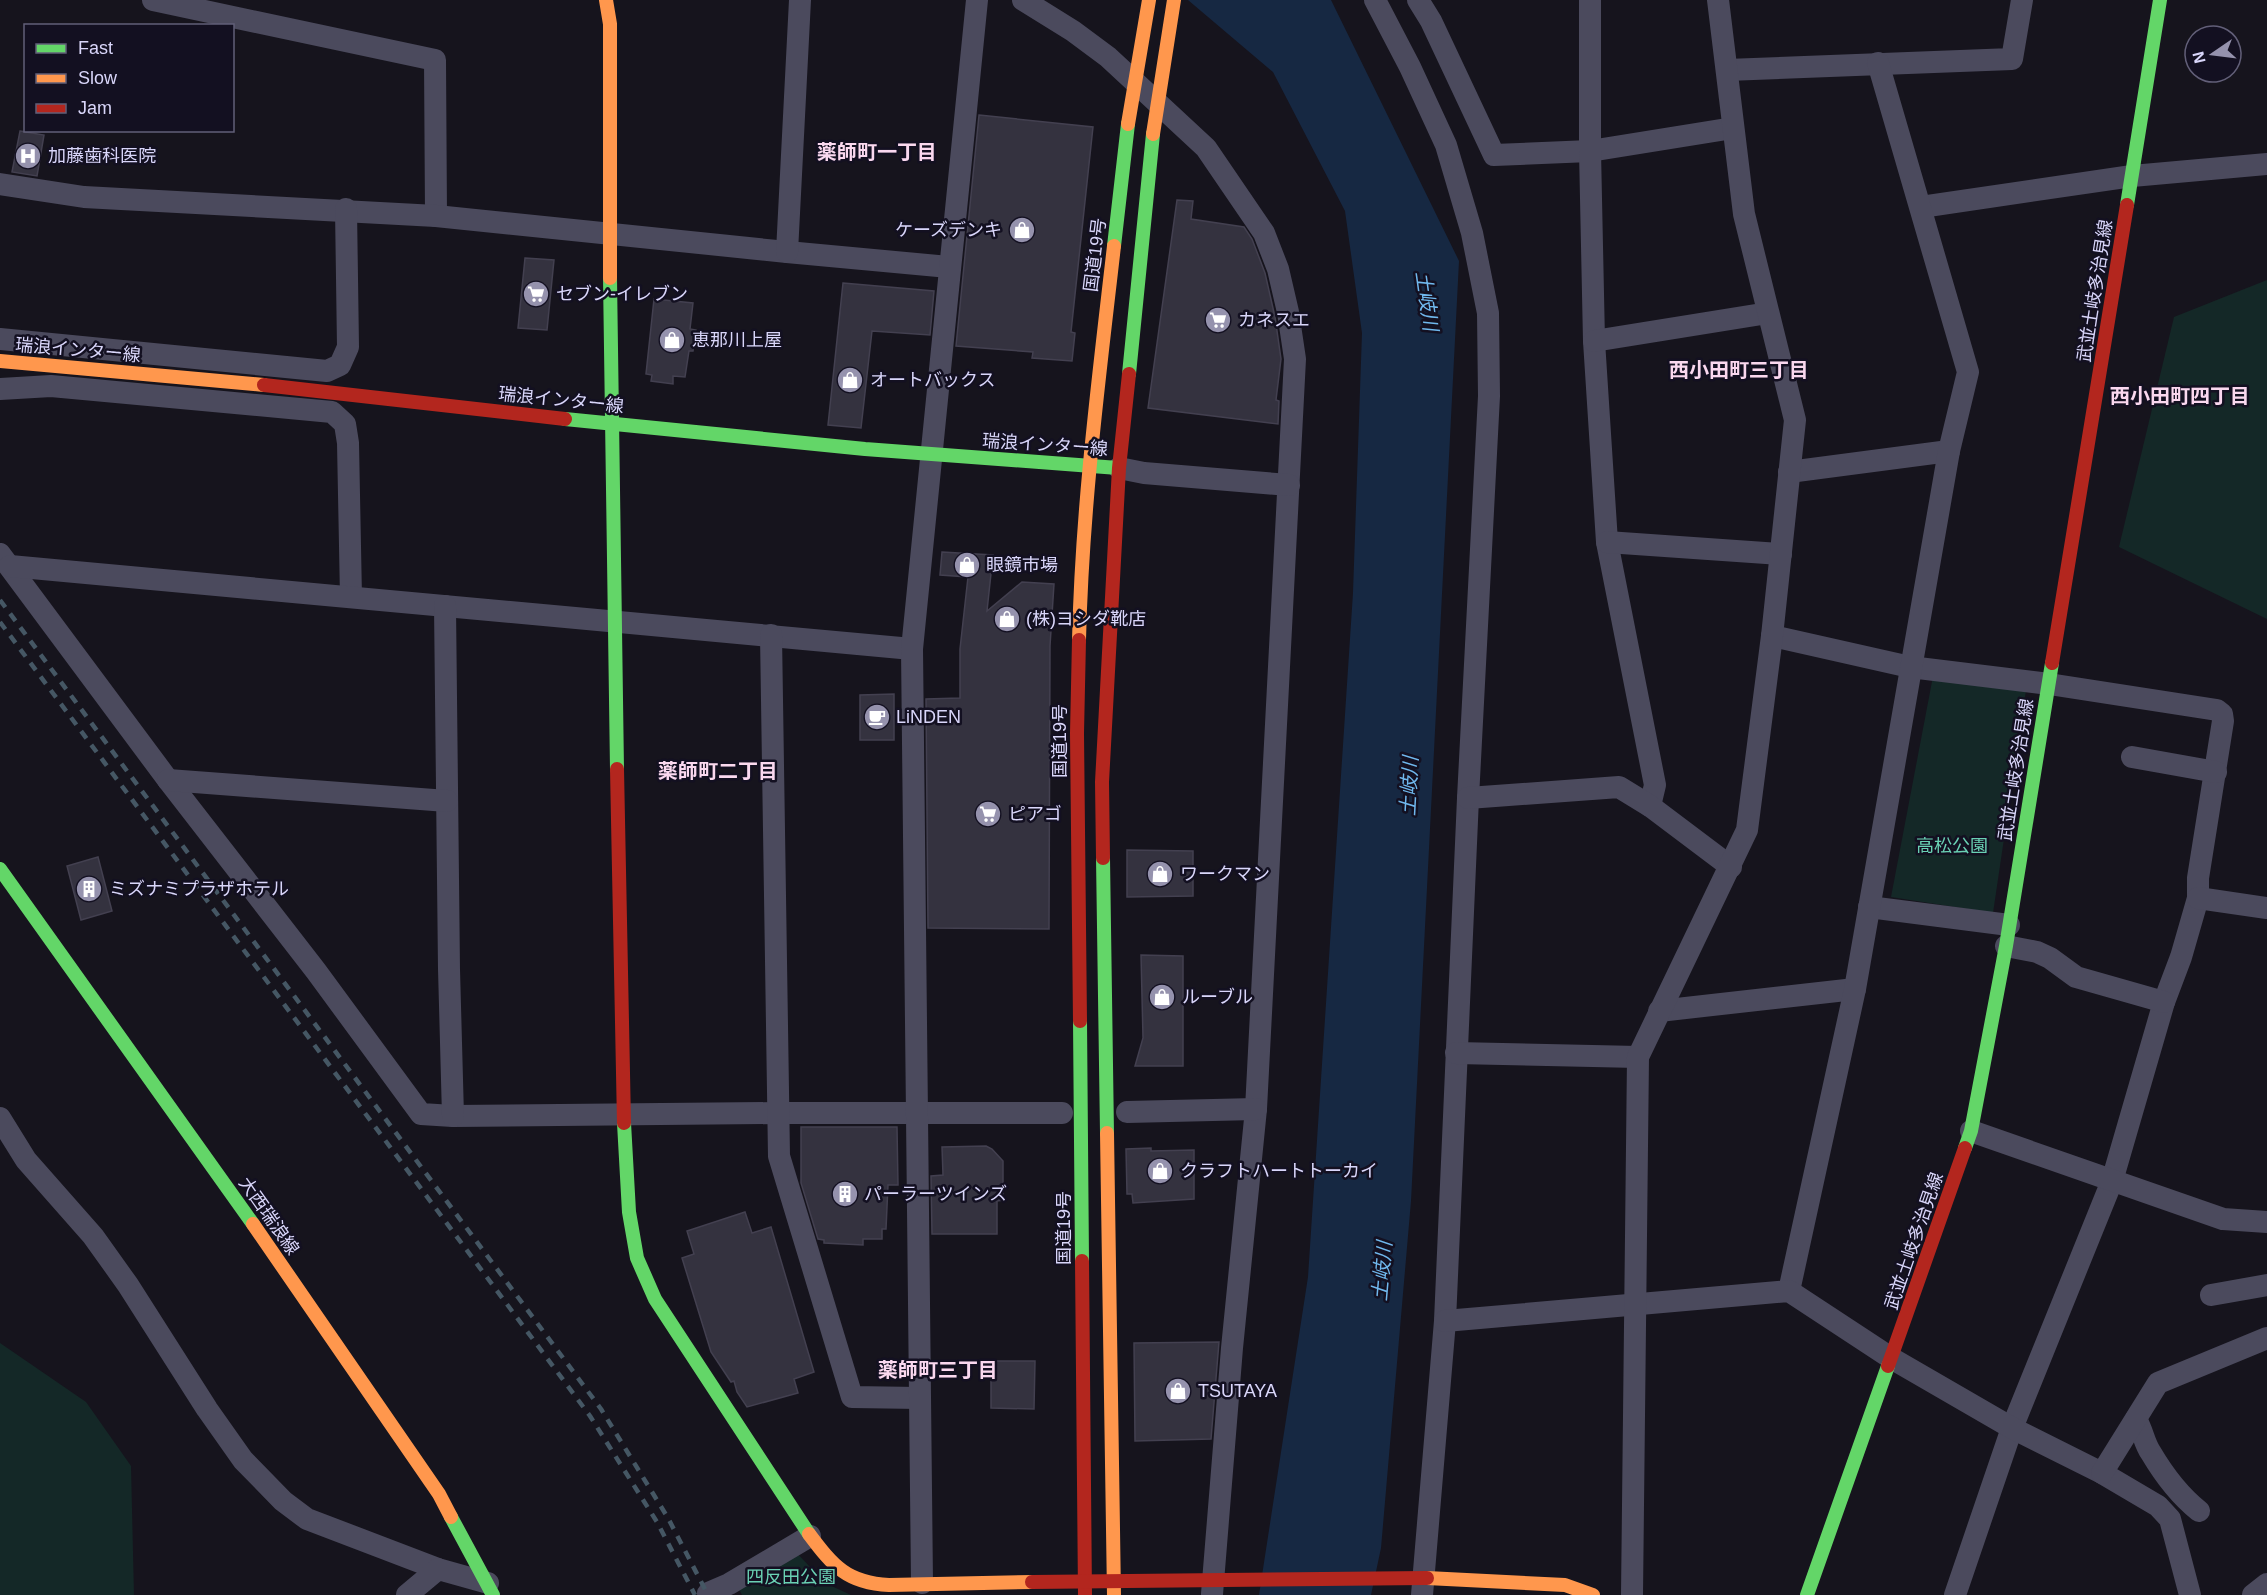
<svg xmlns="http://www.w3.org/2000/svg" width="2267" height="1595" viewBox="0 0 2267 1595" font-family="Arial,'Noto Sans JP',sans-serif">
  <rect width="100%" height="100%" fill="#16141d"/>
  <g fill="#142827">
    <polygon points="2267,280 2267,619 2119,547 2174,317"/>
    <polygon points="1934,671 2026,690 1993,913 1891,897"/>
    <polygon points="0,1343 86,1402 131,1466 134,1595 0,1595"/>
    <polygon points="795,1551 825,1583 851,1595 742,1595 738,1587"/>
  </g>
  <polygon fill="#162842" points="1188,0 1331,0 1459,261 1411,1201 1381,1548 1371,1595 1259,1595 1308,1277 1353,593 1362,333 1345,211 1273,72"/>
  <g fill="#34323f" stroke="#434050" stroke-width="1.5">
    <polygon points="979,115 1093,127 1071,332 1075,333 1072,361 1032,358 1033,352 956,346"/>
    <polygon points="20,131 44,135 37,176 12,172"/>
    <polygon points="1177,200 1193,201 1191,219 1244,227 1252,239 1265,273 1275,317 1281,359 1276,400 1279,401 1278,424 1148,408"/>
    <polygon points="525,258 554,260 547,330 518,328"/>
    <polygon points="843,283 934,291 930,335 872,331 861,428 828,425"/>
    <polygon points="654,299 693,303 690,329 696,330 693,351 689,351 685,377 673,376 673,384 651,381 652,375 646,374"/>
    <polygon points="942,552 993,555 987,611 1022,582 1054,584 1050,646 1049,929 928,928 926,699 960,698 960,649 968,577 940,575"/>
    <polygon points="894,694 894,740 860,740 860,695"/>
    <polygon points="1127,850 1193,851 1193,896 1127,897"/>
    <polygon points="98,857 112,911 81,920 67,866"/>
    <polygon points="1141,955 1183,956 1183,1066 1135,1066 1143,1038"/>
    <polygon points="801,1127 897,1127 898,1185 888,1185 886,1229 882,1229 882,1239 863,1239 863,1245 824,1243 824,1240 818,1239 801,1183"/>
    <polygon points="986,1146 992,1149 1003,1161 1003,1200 997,1201 997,1234 932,1234 931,1176 943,1175 942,1147"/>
    <polygon points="1151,1148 1151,1151 1194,1150 1194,1199 1133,1203 1132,1194 1127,1194 1126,1149"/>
    <polygon points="745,1212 752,1233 771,1227 814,1372 794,1379 798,1393 747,1407 737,1392 734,1381 731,1382 711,1352 682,1258 694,1254 687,1231"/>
    <polygon points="1219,1342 1211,1439 1135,1441 1134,1343"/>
    <polygon points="991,1361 1035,1361 1034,1409 991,1408"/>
  </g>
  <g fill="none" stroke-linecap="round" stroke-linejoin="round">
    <g stroke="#4b4a5d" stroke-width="22">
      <polyline points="153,0 435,60 436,216"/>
      <polyline points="1023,0 1073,31 1108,57 1206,148 1264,233 1278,269 1288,312 1295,359 1256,1109 1232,1348 1212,1594"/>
      <polyline points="1375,0 1410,67 1446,145 1472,233 1488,313 1489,396 1468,798 1445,1321 1422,1595"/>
      <polyline points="1418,0 1431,21 1494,155 1590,151 1733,128"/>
      <polyline points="1590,0 1590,151 1594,341 1607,542 1655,785 1650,806"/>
      <polyline points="1727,70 2012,59 2022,0"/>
      <polyline points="0,184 84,197 436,216 787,252 949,267"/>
      <polyline points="1921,207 2132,176 2267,164"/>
      <polyline points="787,252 800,0"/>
      <polyline points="0,339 327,371 340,365 348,347 346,209"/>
      <polyline points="1594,341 1768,313"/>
      <polyline points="0,389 51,386 332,412 345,424 348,443 351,597"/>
      <polyline points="1119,468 1144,473 1289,485"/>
      <polyline points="1789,472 1949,451"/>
      <polyline points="1607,542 1781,554"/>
      <polyline points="0,554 168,780 316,971 421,1114 453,1116 777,1113 1062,1113"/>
      <polyline points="10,566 912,649"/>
      <polyline points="445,606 449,969 453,1116"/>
      <polyline points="771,635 779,1156 852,1397 919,1398"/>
      <polyline points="1772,636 1910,667 2049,684 2217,710 2222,714 2223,721 2198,878 2198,898 2181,957 2164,1002 2112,1181 2012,1428 1955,1595"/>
      <polyline points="2132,757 2216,772"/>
      <polyline points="168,780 447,801"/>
      <polyline points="1468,798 1619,787 1650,806 1731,867"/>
      <polyline points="2198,898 2267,908"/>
      <polyline points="1869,907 2009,925"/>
      <polyline points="2006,946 2037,952 2050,958 2076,977 2164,1002"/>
      <polyline points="1659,1011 1855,989"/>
      <polyline points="1456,1053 1638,1057"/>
      <polyline points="1127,1112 1256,1109"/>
      <polyline points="0,1118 26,1160 93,1236 128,1285 207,1409 243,1460 283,1501 307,1519 438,1569"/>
      <polyline points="1971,1131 2223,1219 2267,1222"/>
      <polyline points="1789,1291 1855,989 1949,451 1968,372 1878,63"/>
      <polyline points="2211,1295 2267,1285"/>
      <polyline points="1445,1321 1789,1291 1891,1358 2012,1428 2102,1473 2158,1506 2170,1519 2190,1595"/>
      <path d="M2136,1419C2143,1431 2144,1443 2151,1453C2164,1475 2179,1495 2199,1511"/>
      <polyline points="2102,1473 2158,1383 2267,1338"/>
      <polyline points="922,1583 912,649 977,0"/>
      <polyline points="708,1593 729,1584 810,1536"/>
      <polyline points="407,1595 438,1569 488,1583"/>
      <polyline points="1632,1595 1638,1057 1747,830 1772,636 1795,420 1744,214 1718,0"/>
      <polyline points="2253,1595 2267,1584"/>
    </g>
    <g stroke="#63d668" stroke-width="14">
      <polyline points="2127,205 2160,0"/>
      <polyline points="1114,246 1128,124"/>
      <polyline points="610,278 617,769"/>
      <polyline points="1129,374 1153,134"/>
      <polyline points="565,419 865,449 1118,468"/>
      <polyline points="1103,858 1107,1133"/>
      <polyline points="0,869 253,1224"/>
      <polyline points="1080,1021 1082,1261"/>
      <polyline points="624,1123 629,1212 637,1258 655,1299 809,1534"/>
      <polyline points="1965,1148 1971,1131 2006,946 2052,663"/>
      <polyline points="451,1517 493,1595"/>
      <polyline points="1807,1595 1888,1366"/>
    </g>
    <g stroke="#ff974d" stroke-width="14">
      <polyline points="606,0 610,24 610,278"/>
      <polyline points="0,361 264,385"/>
      <path d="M1079,640C1082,508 1099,377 1114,246"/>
      <polyline points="1107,1133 1114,1595"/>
      <polyline points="253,1224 439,1494 451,1517"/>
      <path d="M809,1534C833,1566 847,1583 889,1585L1032,1582"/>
      <polyline points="1427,1578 1565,1585 1593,1595"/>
    </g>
    <g stroke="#b3261e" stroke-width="14">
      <polyline points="264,385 565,419"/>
      <polyline points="1079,640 1077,733 1080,1021"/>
      <polyline points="2052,663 2127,205"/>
      <polyline points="617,769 624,1123"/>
      <polyline points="1103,858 1102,782 1119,468 1129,374"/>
      <polyline points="1082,1261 1085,1595"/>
      <polyline points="1888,1366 1965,1148"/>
      <polyline points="1032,1582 1427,1578"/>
    </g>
    <g stroke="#455764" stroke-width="4.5" stroke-dasharray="9 8" stroke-linecap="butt">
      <polyline points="0,600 601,1409 668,1518 708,1595"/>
      <polyline points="0,622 590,1416 657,1522 695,1595"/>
    </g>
    <g stroke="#ff974d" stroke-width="14">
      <polyline points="1128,124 1149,0"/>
      <polyline points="1153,134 1174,0"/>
    </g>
  </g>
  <defs>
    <g id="hospital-disc" transform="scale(1.35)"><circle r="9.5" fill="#9592ad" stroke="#131021"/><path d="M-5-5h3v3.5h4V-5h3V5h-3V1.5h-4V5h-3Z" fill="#fff"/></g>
    <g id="shop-disc" transform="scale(1.35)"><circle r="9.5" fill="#9592ad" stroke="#131021"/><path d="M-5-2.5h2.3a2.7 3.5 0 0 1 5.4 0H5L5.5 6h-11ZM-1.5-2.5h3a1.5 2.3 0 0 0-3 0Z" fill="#fff"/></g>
    <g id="supermarket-disc" transform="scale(1.35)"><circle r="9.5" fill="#9592ad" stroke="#131021"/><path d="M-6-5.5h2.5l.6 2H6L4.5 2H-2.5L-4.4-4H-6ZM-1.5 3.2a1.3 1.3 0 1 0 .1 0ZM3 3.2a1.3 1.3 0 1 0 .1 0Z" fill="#fff"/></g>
    <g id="cafe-disc" transform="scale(1.35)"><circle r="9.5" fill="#9592ad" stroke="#131021"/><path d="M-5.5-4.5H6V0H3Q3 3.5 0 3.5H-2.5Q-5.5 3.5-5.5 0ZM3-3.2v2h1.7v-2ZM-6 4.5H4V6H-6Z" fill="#fff"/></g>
    <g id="building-disc" transform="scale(1.35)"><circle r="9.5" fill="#9592ad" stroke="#131021"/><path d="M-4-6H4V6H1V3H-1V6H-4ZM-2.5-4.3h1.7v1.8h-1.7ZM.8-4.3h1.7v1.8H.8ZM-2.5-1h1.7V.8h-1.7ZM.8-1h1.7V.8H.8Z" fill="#fff"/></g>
  </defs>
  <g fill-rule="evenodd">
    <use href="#hospital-disc" x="28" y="156"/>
    <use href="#shop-disc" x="1022" y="230"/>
    <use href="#supermarket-disc" x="536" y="294"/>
    <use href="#supermarket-disc" x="1218" y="320"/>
    <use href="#shop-disc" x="672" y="340"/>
    <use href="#shop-disc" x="850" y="380"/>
    <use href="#shop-disc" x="967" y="565"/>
    <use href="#shop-disc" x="1007" y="619"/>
    <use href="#cafe-disc" x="877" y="717"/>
    <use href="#supermarket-disc" x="988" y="814"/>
    <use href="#shop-disc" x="1160" y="874"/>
    <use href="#building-disc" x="89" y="889"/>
    <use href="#shop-disc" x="1162" y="997"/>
    <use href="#shop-disc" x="1160" y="1171"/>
    <use href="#building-disc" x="845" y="1194"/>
    <use href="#shop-disc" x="1178" y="1391"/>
  </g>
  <g text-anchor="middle" stroke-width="5" stroke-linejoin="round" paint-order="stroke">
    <g font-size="18" fill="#d9d6fa" stroke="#131021" text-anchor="start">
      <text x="48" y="162">加藤歯科医院</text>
      <text x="1002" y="236" text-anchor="end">ケーズデンキ</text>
      <text x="556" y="300">セブン-イレブン</text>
      <text x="1238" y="326">カネスエ</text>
      <text x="692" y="346">恵那川上屋</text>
      <text x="870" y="386">オートバックス</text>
      <text x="986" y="571">眼鏡市場</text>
      <text x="1026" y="625">(株)ヨシダ靴店</text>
      <text x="896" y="723">LiNDEN</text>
      <text x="1008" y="820">ピアゴ</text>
      <text x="1180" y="880">ワークマン</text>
      <text x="109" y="895">ミズナミプラザホテル</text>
      <text x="1182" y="1003">ルーブル</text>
      <text x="1180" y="1177">クラフトハートトーカイ</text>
      <text x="864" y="1200">パーラーツインズ</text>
      <text x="1198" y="1397">TSUTAYA</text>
    </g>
    <g font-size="18" fill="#d9d6fa" stroke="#131021">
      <text transform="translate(1095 255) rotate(-83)" y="6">国道19号</text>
      <text transform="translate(2095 291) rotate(-81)" y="6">武並土岐多治見線</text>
      <text transform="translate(78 350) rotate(5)" y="6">瑞浪インター線</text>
      <text transform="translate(561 400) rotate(6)" y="6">瑞浪インター線</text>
      <text transform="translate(1045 445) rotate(4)" y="6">瑞浪インター線</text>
      <text transform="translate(1060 741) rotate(-90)" y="6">国道19号</text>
      <text transform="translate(2016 770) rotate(-81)" y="6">武並土岐多治見線</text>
      <text transform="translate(269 1216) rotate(55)" y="6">大西瑞浪線</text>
      <text transform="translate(1064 1228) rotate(-90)" y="6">国道19号</text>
      <text transform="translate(1914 1241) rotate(-71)" y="6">武並土岐多治見線</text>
    </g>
    <g font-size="18" fill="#6ad1b4" stroke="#131021">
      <text x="1952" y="852">高松公園</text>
      <text x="791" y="1583">四反田公園</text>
    </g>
    <g font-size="20" font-weight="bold" fill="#fad8ef" stroke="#131021">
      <text x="877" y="159">薬師町一丁目</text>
      <text x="1739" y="377">西小田町三丁目</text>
      <text x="2180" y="403">西小田町四丁目</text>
      <text x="718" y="778">薬師町二丁目</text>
      <text x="938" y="1377">薬師町三丁目</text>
    </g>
    <g font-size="20" font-style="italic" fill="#70b8ee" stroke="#131021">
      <text transform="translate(1427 301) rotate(82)" y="7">土岐川</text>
      <text transform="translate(1409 786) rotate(-87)" y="7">土岐川</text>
      <text transform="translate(1382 1271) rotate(-85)" y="7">土岐川</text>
    </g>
  </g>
  <rect x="24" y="24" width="210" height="108" fill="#131021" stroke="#625f78" stroke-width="1.5"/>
  <rect x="36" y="44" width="30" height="9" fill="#63d668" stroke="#625f78" stroke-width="1.5"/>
  <text x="78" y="54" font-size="18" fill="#d9d6fa">Fast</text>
  <rect x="36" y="74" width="30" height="9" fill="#ff974d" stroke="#625f78" stroke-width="1.5"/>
  <text x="78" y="84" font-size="18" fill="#d9d6fa">Slow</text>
  <rect x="36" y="104" width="30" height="9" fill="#b3261e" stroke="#625f78" stroke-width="1.5"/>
  <text x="78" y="114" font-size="18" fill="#d9d6fa">Jam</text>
  <g transform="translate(2213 54) rotate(256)"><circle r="28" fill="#131021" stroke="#625f78" stroke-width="1.5"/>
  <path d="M0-4.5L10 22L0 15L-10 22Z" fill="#9592ad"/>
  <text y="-9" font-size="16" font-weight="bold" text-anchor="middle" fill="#d9d6fa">N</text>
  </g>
</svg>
